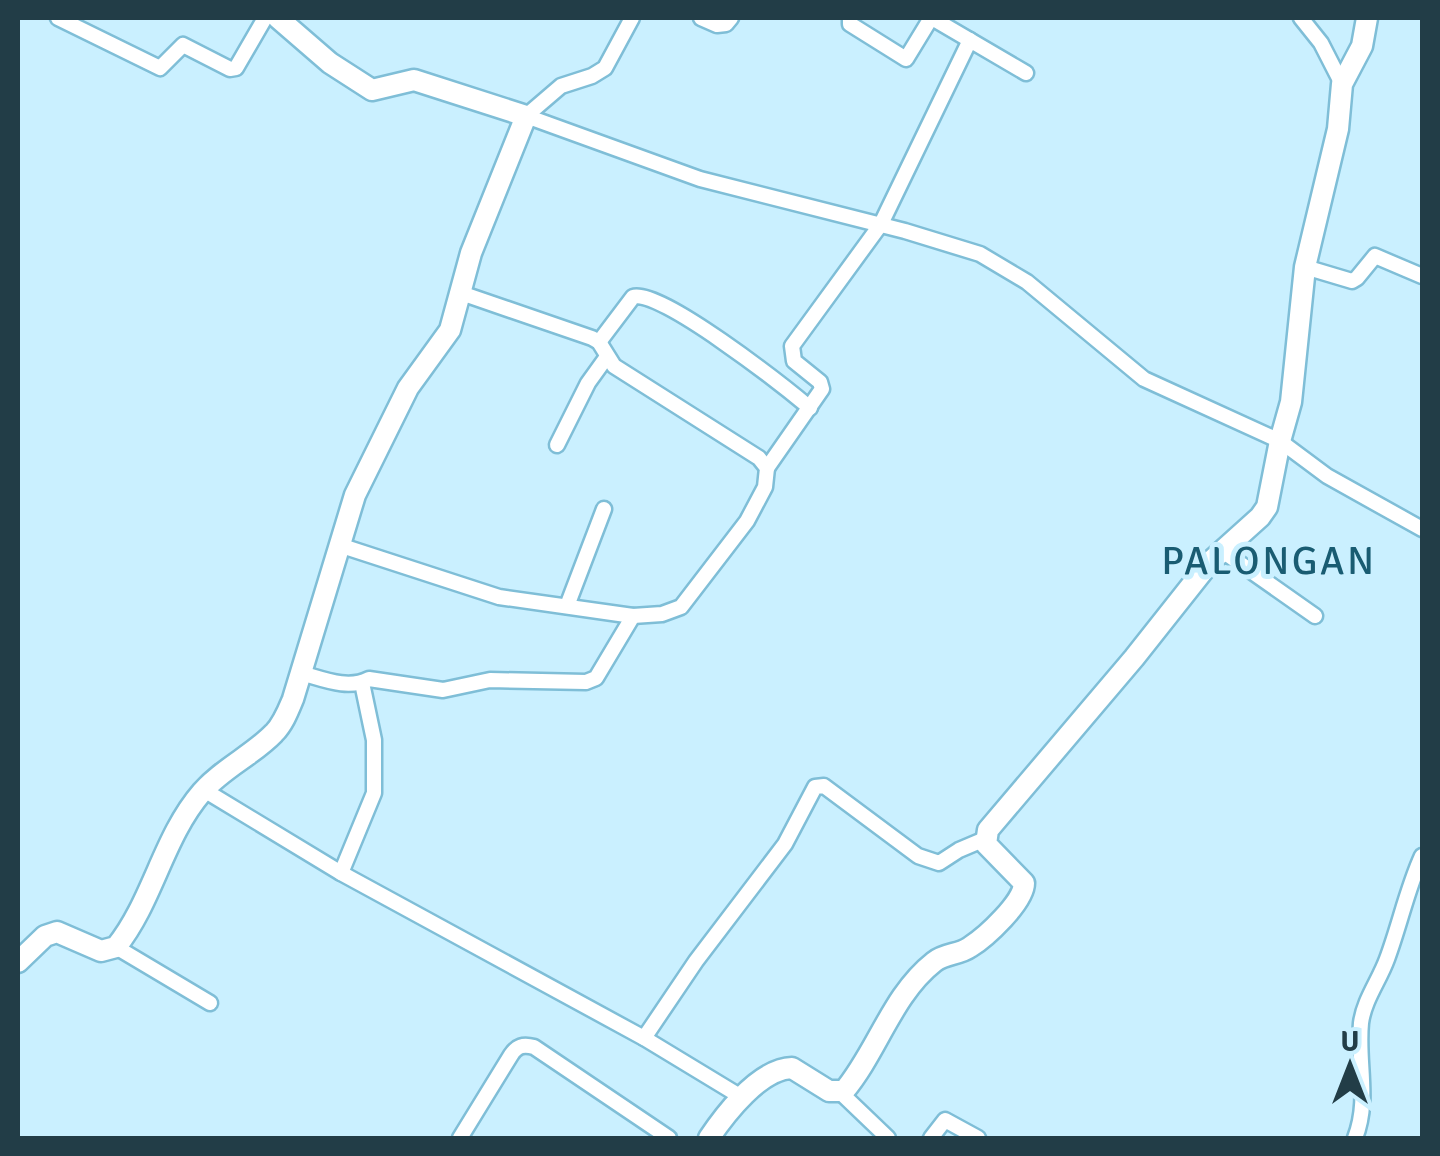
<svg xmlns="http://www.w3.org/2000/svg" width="1440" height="1156" viewBox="0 0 1440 1156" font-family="Signika,sans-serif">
  <rect width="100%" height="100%" fill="#caf0ff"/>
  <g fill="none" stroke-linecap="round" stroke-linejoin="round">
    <g stroke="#7fbed7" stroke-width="19">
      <g id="street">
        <polyline points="58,18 160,68 183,45 230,69 236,68 265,18"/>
        <polyline points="701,18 717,25 726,24 731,18"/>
        <polyline points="850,18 850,24 906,59 931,18"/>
        <polyline points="932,18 1026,73"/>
        <polyline points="1301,18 1321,43 1342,84"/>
        <polyline points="526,116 700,179 905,231 980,254 1027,282 1144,379 1280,441 1327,476 1422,529"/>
        <polyline points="526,116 561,86 592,76 605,68 632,18"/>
        <polyline points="1305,267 1352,281 1357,278 1375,256 1422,276"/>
        <path d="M599,342L633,297C658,287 785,387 810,408"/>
        <polyline points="557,445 588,383 606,358"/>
        <polyline points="767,468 822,389 820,382 794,361 792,346 881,224 970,40"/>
        <polyline points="339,545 499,597 633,616 662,614 681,607 747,521 765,487 767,468 759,458 614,366 599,342 592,338 461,293"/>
        <polyline points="1221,550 1315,616"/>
        <polyline points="567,606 604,509"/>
        <path d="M301,673C323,679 348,690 369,679L443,690L490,680L586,682L596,678L633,616"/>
        <polyline points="204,790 341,873 644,1038 743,1098"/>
        <polyline points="341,873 374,793 374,740 362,683"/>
        <polyline points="116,947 210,1003"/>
        <polyline points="644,1038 696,961 785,844 815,787 824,786 918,856 939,863 959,850 985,839"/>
        <polyline points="841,1093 888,1138"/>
        <path d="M460,1138L511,1055C517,1046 523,1044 534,1047L669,1138"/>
        <polyline points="931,1138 945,1120 978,1138"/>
        <path d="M1355,1138C1370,1100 1357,1063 1361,1023C1364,1000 1379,981 1387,959C1400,924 1407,889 1422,856"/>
      </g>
    </g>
    <g stroke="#7fbed7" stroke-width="25">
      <g id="secondary">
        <path d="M18,962L45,936L57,932L101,951L116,947C153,901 163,837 202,792C223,768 253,755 274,733C283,724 288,711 293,699L355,495L408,388L450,330L471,253L526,116L414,80L372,90L330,63L278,18"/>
        <path d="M709,1138C726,1113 760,1069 792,1068L829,1091H844C877,1052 892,995 934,962C945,953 959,955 970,947C986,937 1024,902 1024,883L986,844L988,830L1134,658L1210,562L1260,517L1267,507L1280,441L1291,402L1305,267L1338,129L1342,84L1362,46L1367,18"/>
      </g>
    </g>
    <use href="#street" stroke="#fff" stroke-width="14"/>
    <use href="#secondary" stroke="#fff" stroke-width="20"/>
  </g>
  <g text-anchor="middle" stroke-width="10" stroke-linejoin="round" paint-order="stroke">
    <g font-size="40" letter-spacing="2.5" fill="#195c72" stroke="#caf0ff">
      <text x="1269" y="574">PALONGAN</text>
    </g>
  </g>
  <rect width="1440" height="1156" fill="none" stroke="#223d47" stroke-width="40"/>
  <g transform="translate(1350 1066)" stroke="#caf0ff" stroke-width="8" paint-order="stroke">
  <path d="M0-8L18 38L0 25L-18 38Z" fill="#223d47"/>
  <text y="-15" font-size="28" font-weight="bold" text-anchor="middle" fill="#223d47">U</text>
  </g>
</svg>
